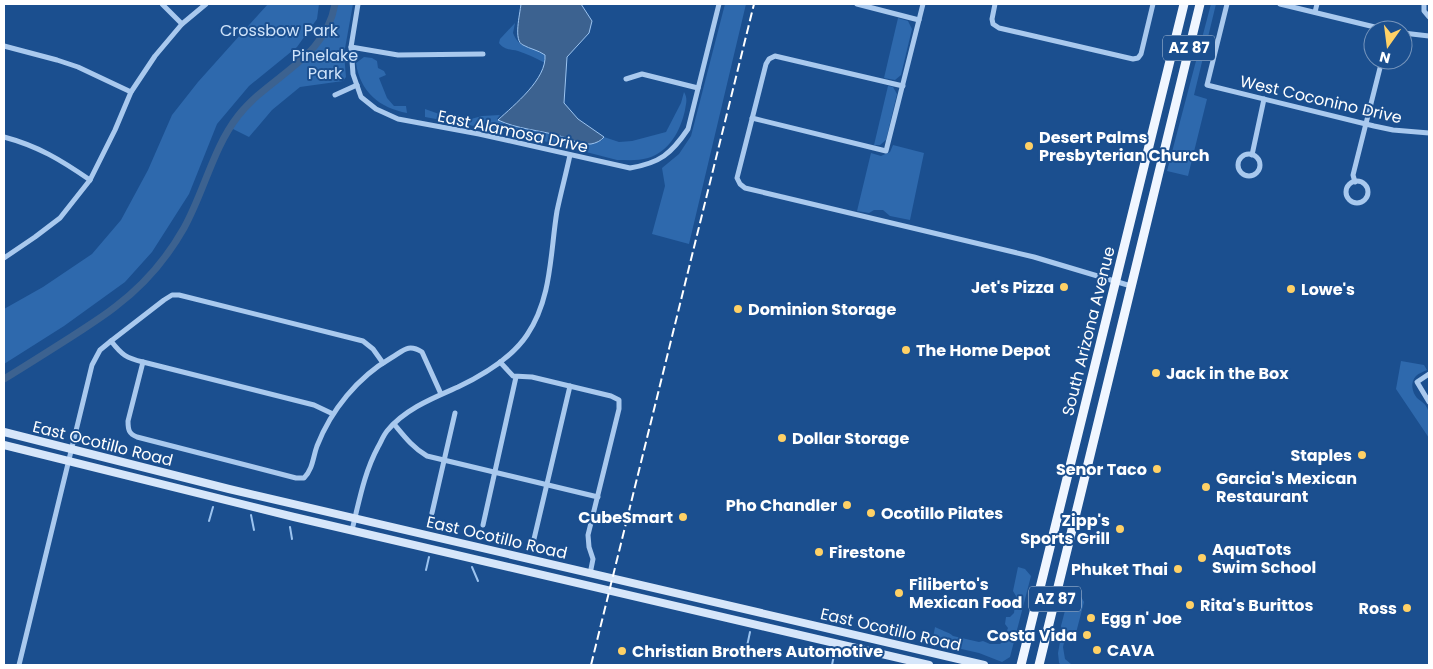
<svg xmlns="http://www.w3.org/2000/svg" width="1433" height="669" viewBox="0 0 1433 669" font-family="Poppins,sans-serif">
  <rect width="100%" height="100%" fill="#1b4f8f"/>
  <g fill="#2e69ad">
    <polygon points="268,4 319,4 317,19 297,47 249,86 217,124 189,194 152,252 125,282 64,326 4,364 4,309 43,287 92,254 121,220 148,170 172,115 198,82"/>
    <path d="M336,4H353L344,54L346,77L343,81L300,87L272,110L249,137L231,128C237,120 243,111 250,104C263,90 281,80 295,68C315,51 331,29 336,4Z"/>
    <polygon points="725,4 746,4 689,244 652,234 665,186 662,168 679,154 691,136"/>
    <polygon points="1211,4 1216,4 1194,95 1207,99 1188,176 1167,171"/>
    <polygon points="898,18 908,21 912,29 901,75 895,80 884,78"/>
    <path d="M515,23L513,33C520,51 532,45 545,55V63C536,58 527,54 518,51C510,49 504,50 499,43L500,39Z"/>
    <path d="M364,57L372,58L377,61L378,68L384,71L386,75L379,78L387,98L394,106H406L407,113C380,108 360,92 356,63Z"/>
    <polygon points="888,86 893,87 897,94 886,140 880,145 874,145"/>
    <path d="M684,92C688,99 686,103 685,110C681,130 669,152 648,158C638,161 628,160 617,160L505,131L509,125L561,136L568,140L601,141L604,137L619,142L632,141L666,132L681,103Z"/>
    <polygon points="425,109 442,115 454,114 471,119 482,116 500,115 497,119 504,123 501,131 425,117"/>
    <polygon points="893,145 924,153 910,220 890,216 883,210 874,210 869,213 857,211 871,153 881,156 890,152"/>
    <path d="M1401,361L1424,365L1427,370C1423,372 1419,373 1416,376C1410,382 1412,392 1417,398C1422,402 1426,404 1428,410C1431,417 1429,430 1429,438L1396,389Z"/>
    <path d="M1018,567L1025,569L1031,576L1010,657L1002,662L979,653L935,643L933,638L935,627C940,630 949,632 953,636L979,642L983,641L990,644H1000L1006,639L1005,635L1008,628L1005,624L1006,617H1010L1014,613L1016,596L1013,591Z"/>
    <polygon points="1069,595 1080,595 1084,602 1076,633 1071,633 1066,634 1063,647 1065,659 1071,664 1076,665 1061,665 1059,663 1058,653 1060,642 1063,636 1061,626"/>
  </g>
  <path fill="#3c6290" stroke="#9cc4f0" d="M521,4H581L592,21L589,33L567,57L564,103L578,119L604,137C601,141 596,143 591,144C580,145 570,139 560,136C539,130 517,129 498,120C514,105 547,79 545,55C538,50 530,49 523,45C513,41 520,14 521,4Z"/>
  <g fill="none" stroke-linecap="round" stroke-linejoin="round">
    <g stroke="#9cc4f0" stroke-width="2">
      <polyline points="251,515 254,530"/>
      <polyline points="209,521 213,507"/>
      <polyline points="290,527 292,539"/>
      <polyline points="472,567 478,581"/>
      <polyline points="426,570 429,557"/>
      <polyline points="746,651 750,632"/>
      <polyline points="832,665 834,655"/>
    </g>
    <path stroke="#3c6290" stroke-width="7" d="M4,379C27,365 49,351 71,337C86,327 101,318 115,307C143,286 167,258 184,228C204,192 213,148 238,116C270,75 325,60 335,4"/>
    <g stroke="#a9c9ee" stroke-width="5">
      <polyline points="162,4 182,24"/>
      <path d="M358,4L351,47L353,74L361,97L376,109L398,119L479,134L630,168C660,163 671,154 688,129L719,4"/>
      <polyline points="857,4 919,20"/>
      <polyline points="995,4 992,19 993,24 999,28 1133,59 1138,58 1141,54 1153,4"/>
      <polyline points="1227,4 1207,85 1374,126 1393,130 1429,133"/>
      <polyline points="1280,4 1387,30"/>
      <polyline points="1424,4 1424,11 1429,17"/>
      <polyline points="1315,12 1317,4"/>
      <polyline points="1403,33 1429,36"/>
      <polyline points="4,46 57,60 78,67 131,92"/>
      <polyline points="351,47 398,55 483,54"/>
      <polyline points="626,79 642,74 698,88"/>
      <polyline points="903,86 775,56 769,59 766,64 737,178 740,184 745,188 1034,257 1131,286"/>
      <polyline points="335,95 357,85"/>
      <polyline points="752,118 886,151 923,4"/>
      <path d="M4,137C38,146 61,160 90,180"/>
      <circle cx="1249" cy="165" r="11"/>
      <polyline points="1252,155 1264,99"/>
      <circle cx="1357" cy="192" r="11"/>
      <polyline points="1355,182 1353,175 1382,60"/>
      <polyline points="4,258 35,237 60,218 90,180 115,130 131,92 155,56 182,24 206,4"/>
      <polyline points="111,341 164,300 172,295 179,295 363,341 373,349 383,363"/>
      <polyline points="500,362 513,376 532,377 611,396 619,400 619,409 588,535 589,547 593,559 590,574"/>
      <polyline points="1429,374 1417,382 1429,402"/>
      <path d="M333,414L314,405L143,362L128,421C128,430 129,434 137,437L296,478H304C313,469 313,457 317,446C331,410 358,377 391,358C403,351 408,343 422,352L441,394"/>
      <path d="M394,424C404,436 413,448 427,456L598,497"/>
      <polyline points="432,513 455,413"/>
      <polyline points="483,525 516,377"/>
      <path d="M352,530C359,502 364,473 378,447C381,442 383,436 387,431C405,409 433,398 458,387C483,375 511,359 527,335C552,298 550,254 557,211C561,192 566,174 570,155"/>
      <polyline points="534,539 570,386"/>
      <path d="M19,665L92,365L100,350L111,341C122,355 126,358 143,362"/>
    </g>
    <g stroke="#d6e6fa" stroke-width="8">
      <polyline points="4,432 229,489 984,665"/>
      <polyline points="4,445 294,517 929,665"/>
    </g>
    <g stroke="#f0f6ff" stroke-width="9">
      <polyline points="1021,665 1184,4"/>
      <polyline points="1039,665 1200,4"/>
    </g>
    <polyline stroke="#fff" stroke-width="2" stroke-dasharray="9 4" stroke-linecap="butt" points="591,665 754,4"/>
  </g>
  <g fill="#ffd166" stroke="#1b4f8f" stroke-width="2">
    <circle cx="1029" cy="146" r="5"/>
    <circle cx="1064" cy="287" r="5"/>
    <circle cx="1291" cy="289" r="5"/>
    <circle cx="738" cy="309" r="5"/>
    <circle cx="906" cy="350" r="5"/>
    <circle cx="1156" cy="373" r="5"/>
    <circle cx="782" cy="438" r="5"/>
    <circle cx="1362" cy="455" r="5"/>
    <circle cx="1157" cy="469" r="5"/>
    <circle cx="1206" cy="487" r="5"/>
    <circle cx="847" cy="505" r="5"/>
    <circle cx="871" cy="513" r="5"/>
    <circle cx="683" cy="517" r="5"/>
    <circle cx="1120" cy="529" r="5"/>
    <circle cx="819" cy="552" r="5"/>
    <circle cx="1202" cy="558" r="5"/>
    <circle cx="1178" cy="569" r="5"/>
    <circle cx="899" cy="593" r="5"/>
    <circle cx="1190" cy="605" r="5"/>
    <circle cx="1407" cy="608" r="5"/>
    <circle cx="1091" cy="618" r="5"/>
    <circle cx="1087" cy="635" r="5"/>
    <circle cx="1097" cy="650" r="5"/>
    <circle cx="622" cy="651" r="5"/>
  </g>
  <g text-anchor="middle" stroke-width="4" stroke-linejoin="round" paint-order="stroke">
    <g fill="#1b4f8f" stroke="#bbcadd" stroke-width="1">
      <rect x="1163" y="35.5" width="52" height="25" rx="4"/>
      <rect x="1029" y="586.5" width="52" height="25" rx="4"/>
    </g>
    <g font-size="15" font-weight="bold" fill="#fff">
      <text x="1189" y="53">AZ 87</text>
      <text x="1055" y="604">AZ 87</text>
    </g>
    <g font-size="16" fill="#cfe3fa" stroke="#1b4f8f">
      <text x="279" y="36">Crossbow Park</text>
      <text x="325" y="61">Pinelake<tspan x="325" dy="18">Park</tspan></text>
    </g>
    <g font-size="16" fill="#fff" stroke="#1b4f8f">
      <text transform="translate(1321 99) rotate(13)" y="6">West Coconino Drive</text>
      <text transform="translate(513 131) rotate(12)" y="6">East Alamosa Drive</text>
      <text transform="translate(1088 331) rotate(-76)" y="6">South Arizona Avenue</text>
      <text transform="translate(103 443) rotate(14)" y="6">East Ocotillo Road</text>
      <text transform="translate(497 537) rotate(13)" y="6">East Ocotillo Road</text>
      <text transform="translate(891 629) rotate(13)" y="6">East Ocotillo Road</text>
    </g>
    <g font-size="16" font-weight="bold" fill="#fff" stroke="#1b4f8f" text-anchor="start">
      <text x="1039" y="143">Desert Palms<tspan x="1039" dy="18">Presbyterian Church</tspan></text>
      <text x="1054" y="293" text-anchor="end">Jet's Pizza</text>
      <text x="1301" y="295">Lowe's</text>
      <text x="748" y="315">Dominion Storage</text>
      <text x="916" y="356">The Home Depot</text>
      <text x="1166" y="379">Jack in the Box</text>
      <text x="792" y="444">Dollar Storage</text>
      <text x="1352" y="461" text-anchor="end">Staples</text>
      <text x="1147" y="475" text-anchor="end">Senor Taco</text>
      <text x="1216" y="484">Garcia's Mexican<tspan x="1216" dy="18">Restaurant</tspan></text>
      <text x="837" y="511" text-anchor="end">Pho Chandler</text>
      <text x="881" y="519">Ocotillo Pilates</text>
      <text x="673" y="523" text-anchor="end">CubeSmart</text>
      <text x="1110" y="526" text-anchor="end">Zipp's<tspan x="1110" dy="18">Sports Grill</tspan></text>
      <text x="1212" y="555">AquaTots<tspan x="1212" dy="18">Swim School</tspan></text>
      <text x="829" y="558">Firestone</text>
      <text x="1168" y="575" text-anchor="end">Phuket Thai</text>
      <text x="909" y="590">Filiberto's<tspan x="909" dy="18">Mexican Food</tspan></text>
      <text x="1200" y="611">Rita's Burittos</text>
      <text x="1397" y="614" text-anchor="end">Ross</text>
      <text x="1101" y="624">Egg n' Joe</text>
      <text x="1077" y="641" text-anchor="end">Costa Vida</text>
      <text x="1107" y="656">CAVA</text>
      <text x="632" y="657">Christian Brothers Automotive</text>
    </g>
  </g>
  <rect width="1433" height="669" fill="none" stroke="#ffffff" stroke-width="10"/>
  <g transform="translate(1388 45) rotate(194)"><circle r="24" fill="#1b4f8f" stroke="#7695bc"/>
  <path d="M0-4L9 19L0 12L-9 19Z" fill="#ffd166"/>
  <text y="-8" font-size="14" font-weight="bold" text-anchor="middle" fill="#ffffff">N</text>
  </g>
</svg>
